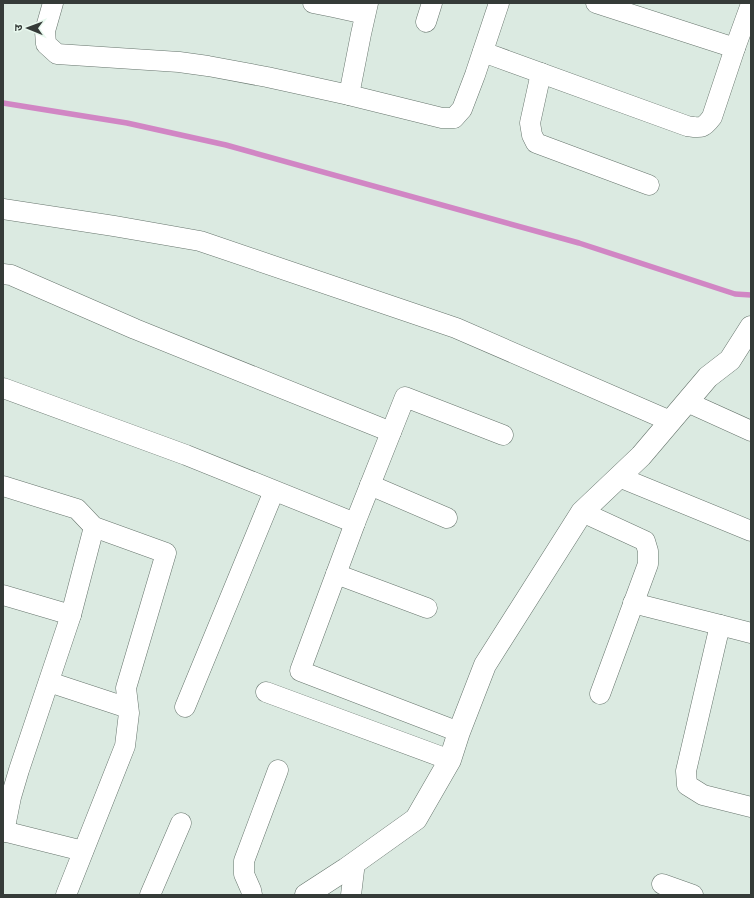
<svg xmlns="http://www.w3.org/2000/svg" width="754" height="898" viewBox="0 0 754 898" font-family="'Asap Condensed','Noto Sans Devanagari',sans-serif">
  <rect width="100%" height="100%" fill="#dbeae1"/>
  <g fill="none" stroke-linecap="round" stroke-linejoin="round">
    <polyline stroke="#d186c4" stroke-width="5.5" points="3,103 127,123 226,145 579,243 735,294 751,295"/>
    <g stroke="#67756d" stroke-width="21">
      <g id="minor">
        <polyline points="53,3 45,31 46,44 57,54 179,62 208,66 267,77 349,95 442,118 454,118 462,109 475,75 499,3"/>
        <polyline points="313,3 333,7 365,14"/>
        <polyline points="596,3 735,48"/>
        <polyline points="426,22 432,3"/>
        <path d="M483,52L687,126C701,128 703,129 712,117L735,48L751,4"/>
        <polyline points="541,73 530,123 532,135 536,143 649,185"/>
        <polyline points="349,95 361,34 368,3"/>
        <polyline points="3,209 114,226 200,241 456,328 670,421"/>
        <polyline points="3,274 11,275 135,329 391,432"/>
        <polyline points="3,388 186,455 355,523 405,397 503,435"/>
        <polyline points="687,402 751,431"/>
        <polyline points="619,477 751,531"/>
        <polyline points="370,485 447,518"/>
        <polyline points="3,486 77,509 94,527 166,553 126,688 129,713 125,746 66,895"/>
        <polyline points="582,512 645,541 648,551 648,564 600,694"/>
        <polyline points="355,523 300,671 459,732"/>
        <polyline points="336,574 427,608"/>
        <polyline points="3,595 71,615 94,527"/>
        <polyline points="633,603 720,625"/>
        <polyline points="751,633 720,625 686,771 687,785 703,795 751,807"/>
        <polyline points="49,682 128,708"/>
        <polyline points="266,692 450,760"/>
        <polyline points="185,707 274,491"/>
        <polyline points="3,831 83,851"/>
        <polyline points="4,832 11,797 19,770 71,615"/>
        <polyline points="662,884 693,895"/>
        <polyline points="150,895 181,823"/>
        <polyline points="252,895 251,890 244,874 244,861 278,770"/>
        <polyline points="351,895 355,862"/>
      </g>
    </g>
    <g stroke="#67756d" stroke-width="23">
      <polyline id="tertiary" points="306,895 346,869 416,819 450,760 459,732 485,665 582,512 641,456 708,377 730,360 751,327"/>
    </g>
    <use href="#minor" stroke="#fff" stroke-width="20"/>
    <use href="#tertiary" stroke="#fff" stroke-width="22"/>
  </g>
  <rect width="754" height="898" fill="none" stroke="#353b38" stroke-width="8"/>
  <g transform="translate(28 28) rotate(271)" stroke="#e8f8ee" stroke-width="3" paint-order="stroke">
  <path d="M0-3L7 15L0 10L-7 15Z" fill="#353b38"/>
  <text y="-6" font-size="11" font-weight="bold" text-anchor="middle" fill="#353b38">उ</text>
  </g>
</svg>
